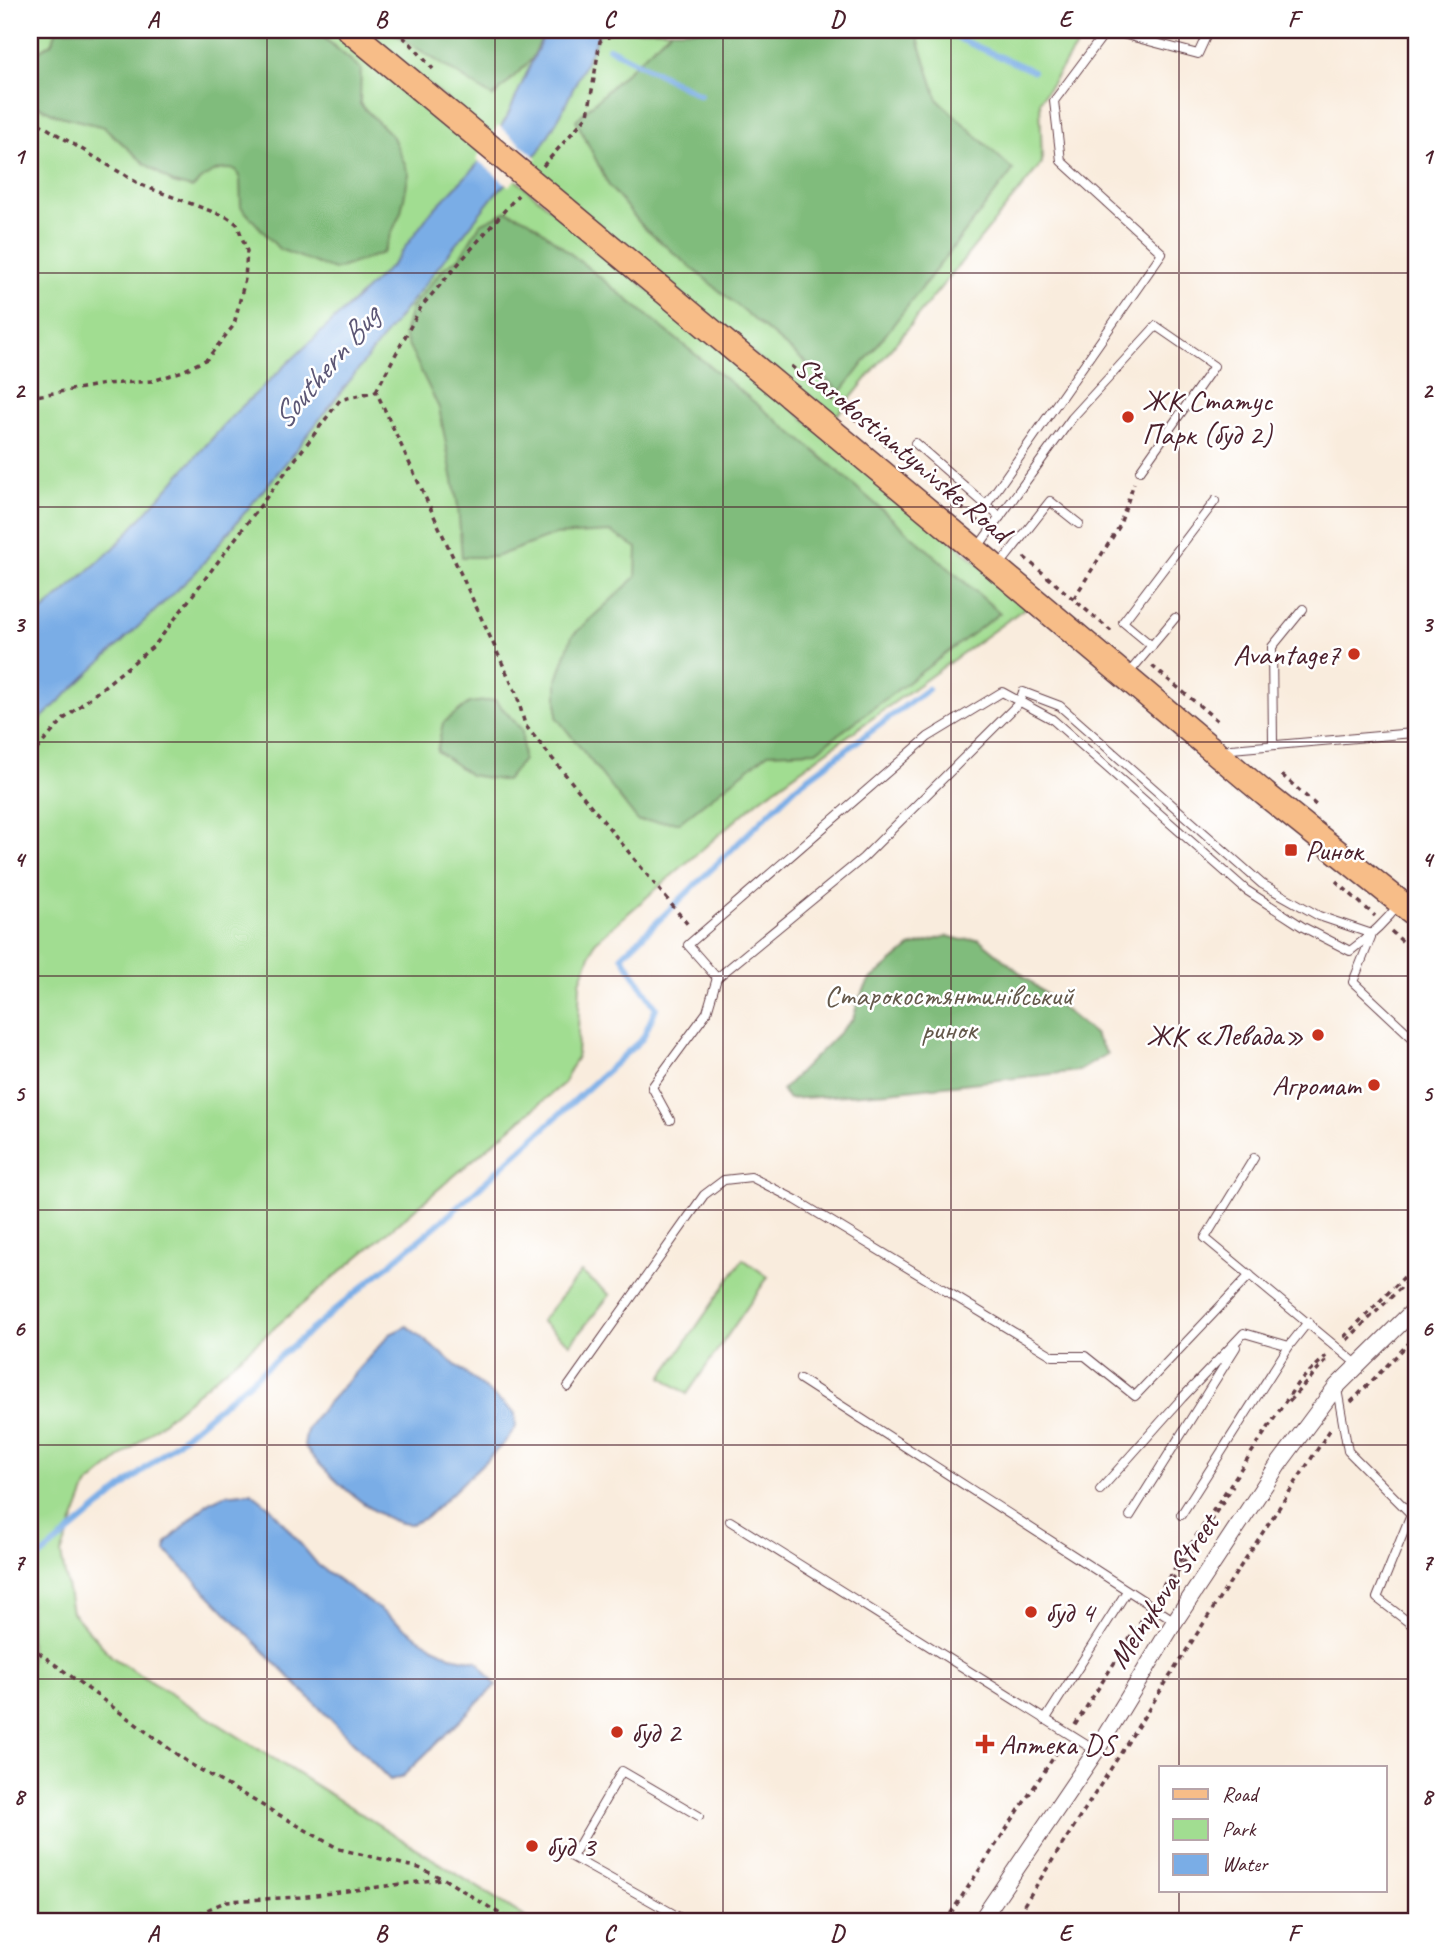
<svg xmlns="http://www.w3.org/2000/svg" width="1446" height="1952" viewBox="0 0 1446 1952" font-family="Caveat,sans-serif">
  <rect width="100%" height="100%" fill="#fff"/>
  <filter id="ink" filterUnits="userSpaceOnUse"><feTurbulence type="fractalNoise" baseFrequency=".0143" numOctaves="2"/><feDisplacementMap in="SourceGraphic" scale="14" xChannelSelector="R" yChannelSelector="G"/><feConvolveMatrix kernelMatrix="1 2 1 2 8 2 1 2 1" color-interpolation-filters="sRGB"/></filter>
  <filter id="wash" filterUnits="userSpaceOnUse"><feTurbulence type="fractalNoise" baseFrequency=".00686" numOctaves="4" result="noise"/><feDisplacementMap in="SourceGraphic" scale="28" xChannelSelector="R" yChannelSelector="G"/><feGaussianBlur stdDeviation="1.57" result="paint"/><feColorMatrix in="noise" values="0 0 0 0 0 0 0 0 0 0 0 0 0 0 0 0 0 1.4 0 .05"/><feComposite in="paint" operator="in"/></filter>
  <g filter="url(#wash)">
    <rect width="100%" height="100%" fill="#f9ecdd"/>
    <g fill="#a1dd91" stroke="#767e5e" stroke-width="2">
      <polygon points="30,30 335,30 1029,605 759,800 595,942 580,982 577,1056 564,1083 87,1486 61,1554 72,1612 112,1657 533,1922 30,1922"/>
      <polygon points="363,30 1087,30 1040,101 1042,163 833,420"/>
      <polygon points="743,1259 768,1277 687,1394 662,1377"/>
      <polygon points="581,1272 610,1295 570,1344 541,1321"/>
    </g>
    <g fill="#80bc7b" stroke="#656e53" stroke-width="2">
      <path d="M57,30H315L361,69L360,104L393,137L409,174L401,212L383,253L334,270L279,249L241,207L240,179L236,170C215,166 207,175 192,188L173,183L144,163L104,127L56,115L30,102V55L51,44Z"/>
      <polygon points="389,30 546,30 532,59 493,97"/>
      <polygon points="671,30 915,30 938,100 1013,170 841,392 644,228 609,186 576,120"/>
      <polygon points="507,211 529,220 816,452 1000,613 816,751 768,753 680,822 638,821 557,718 557,680 572,636 636,577 637,548 611,532 554,535 495,557 462,557 458,506 439,408 404,336 411,307 445,267 460,257 480,224"/>
      <polygon points="495,700 522,730 523,760 506,781 470,775 437,751 443,723 469,703"/>
      <polygon points="947,936 962,940 979,939 1094,1034 1107,1054 1079,1071 889,1092 789,1099 782,1090 853,1019 859,999 869,981 910,947"/>
    </g>
    <g fill="#7aade6" stroke="#626688" stroke-width="2">
      <polygon points="546,30 601,30 561,114 539,151 495,194 284,465 195,573 30,729 30,622 114,548 234,414 392,265 431,212 475,167 507,117"/>
      <path d="M407,1326L515,1413L516,1427L504,1443L426,1518C421,1519 415,1523 410,1524C380,1525 319,1469 304,1445L307,1430L314,1418L390,1334Z"/>
      <polygon points="251,1492 270,1507 318,1565 419,1638 450,1656 477,1661 496,1685 403,1776 390,1780 166,1551 167,1542 209,1502 224,1495"/>
    </g>
    <polygon fill="#f9ecdd" points="498,125 537,158 509,186 476,159"/>
    <g fill="none" stroke-linecap="round" stroke-linejoin="round">
      <g stroke="#7aade6" stroke-width="6">
        <polyline points="939,30 1033,71"/>
        <polyline points="609,48 700,95"/>
        <polyline points="30,1565 450,1214 643,1038 656,1008 622,956 797,786 928,689"/>
      </g>
    </g>
  </g>
  <g filter="url(#ink)">
    <g fill="none" stroke-linecap="round" stroke-linejoin="round">
      <g stroke="#643e46" stroke-width="10">
        <g id="lane">
          <polyline points="915,443 986,505"/>
          <polyline points="1000,517 986,505 1162,253 1061,161 1054,101 1107,30 1198,54 1209,30"/>
          <polyline points="978,547 1072,418 1156,326 1214,366 1140,471"/>
          <polyline points="999,566 1050,501 1079,524"/>
          <polyline points="1152,646 1123,622 1215,501"/>
          <polyline points="1128,674 1175,618"/>
          <polyline points="1273,744 1272,647 1303,609"/>
          <polyline points="1220,750 1413,733"/>
          <path d="M1372,934L1319,916L1262,884L1060,706L1023,692L1019,703L863,858L717,978L688,945L928,737L1002,692L1052,719L1246,890L1303,927L1350,951C1369,937 1385,923 1399,904"/>
          <polyline points="1371,937 1353,982 1416,1041"/>
          <polyline points="670,1120 652,1087 707,1012 717,978"/>
          <polyline points="1254,1158 1205,1238 1358,1365"/>
          <polyline points="800,1379 1175,1621"/>
          <polyline points="568,1387 704,1195 724,1180 751,1177 796,1200 1053,1356 1085,1356 1135,1396 1250,1275"/>
          <polyline points="1337,1389 1348,1451 1411,1514 1377,1598 1416,1628"/>
          <polyline points="1100,1490 1182,1398 1244,1333 1289,1346 1308,1322"/>
          <polyline points="1181,1515 1289,1346"/>
          <polyline points="1130,1516 1236,1347"/>
          <polyline points="730,1521 1096,1751"/>
          <polyline points="1045,1720 1127,1591"/>
          <polyline points="688,1922 572,1857 622,1771 699,1816"/>
        </g>
      </g>
      <g stroke="#643e46" stroke-width="18">
        <polyline id="street" points="980,1922 1096,1751 1175,1621 1278,1465 1336,1387 1416,1308"/>
      </g>
      <g stroke="#643e46" stroke-width="27">
        <g id="primary">
          <polyline points="349,30 419,88"/>
          <polyline points="564,208 975,550 1265,794 1416,915"/>
        </g>
      </g>
      <g stroke="#643e46" stroke-width="3.5" stroke-dasharray="5 5" stroke-linecap="butt">
        <polyline points="395,30 410,43 433,69"/>
        <polyline points="30,118 141,185 227,217 237,224 247,251 245,279 234,325 207,359 183,371 153,381 105,384 30,397"/>
        <polyline points="543,166 588,115 600,41 623,30"/>
        <polyline points="791,366 979,522"/>
        <polyline points="376,391 421,307 518,195"/>
        <polyline points="1024,557 1111,631"/>
        <polyline points="1074,598 1119,527 1134,483"/>
        <polyline points="1152,666 1219,722"/>
        <polyline points="30,757 64,719 155,645 340,400 376,391 517,695 525,725 689,926"/>
        <polyline points="1282,775 1317,806"/>
        <polyline points="1336,881 1375,916"/>
        <polyline points="1391,931 1416,954"/>
        <polyline points="1344,1337 1416,1265"/>
        <polyline points="1347,1340 1416,1273"/>
        <polyline points="1289,1401 1329,1358"/>
        <polyline points="1351,1402 1416,1336"/>
        <polyline points="1157,1595 1297,1384 1326,1356"/>
        <polyline points="1161,1597 1233,1486"/>
        <polyline points="30,1646 190,1764 339,1849 419,1868 444,1879 513,1922"/>
        <polyline points="1075,1725 1144,1616"/>
        <polyline points="180,1922 227,1901 300,1897 441,1879"/>
        <polyline points="945,1922 1063,1743"/>
        <polyline points="1013,1922 1223,1593 1332,1427"/>
      </g>
      <use href="#lane" stroke="#fff" stroke-width="8"/>
      <use href="#street" stroke="#fff" stroke-width="16"/>
      <use href="#primary" stroke="#f7bd88" stroke-width="24"/>
      <g stroke="#643e46" stroke-width="27" stroke-linecap="butt">
        <polyline id="primary-bridge" points="419,88 564,208"/>
      </g>
      <use href="#primary-bridge" stroke="#f7bd88" stroke-width="24"/>
    </g>
  </g>
  <path fill="none" stroke="#4a1f2b" stroke-width="2" stroke-opacity="0.55" d="M267,30V1922M495,30V1922M723,30V1922M951,30V1922M1179,30V1768M30,273H1416M30,507H1416M30,742H1416M30,976H1416M30,1210H1416M30,1445H1416M30,1679H1416M1179,1891V1922"/>
  <g fill="#c8321e" stroke="#fff" stroke-width="2.5">
    <circle cx="1128" cy="417" r="7"/>
    <circle cx="1354" cy="654" r="7"/>
    <rect x="1284" y="843" width="14" height="14" rx="3.5"/>
    <circle cx="1318" cy="1035" r="7"/>
    <circle cx="1374" cy="1085" r="7"/>
    <circle cx="1031" cy="1612" r="7"/>
    <circle cx="617" cy="1732" r="7"/>
    <path d="M981.5 1733.5h7v7h7v7h-7v7h-7v-7h-7v-7h7z"/>
    <circle cx="532" cy="1846" r="7"/>
  </g>
  <g text-anchor="middle" stroke-width="5" stroke-linejoin="round" paint-order="stroke">
    <g font-size="30" fill="#4a1f2b" stroke="#fff" text-anchor="start">
      <text x="1142" y="410">ЖК Статус<tspan x="1142" dy="34">Парк (буд 2)</tspan></text>
      <text x="1340" y="664" text-anchor="end">Avantage7</text>
      <text x="1305" y="860">Ринок</text>
      <text x="1304" y="1045" text-anchor="end">ЖК «Левада»</text>
      <text x="1360" y="1095" text-anchor="end">Агромат</text>
      <text x="1045" y="1622">буд 4</text>
      <text x="631" y="1742">буд 2</text>
      <text x="999" y="1754">Аптека DS</text>
      <text x="546" y="1856">буд 3</text>
    </g>
    <g font-size="30" fill="#4a1f2b" stroke="#fff">
      <text transform="translate(903 449) rotate(40)" y="10">Starokostiantynivske Road</text>
      <text transform="translate(1163 1591) rotate(-57)" y="10">Melnykova Street</text>
    </g>
    <g font-size="30" fill="#64584a" stroke="#fff">
      <text x="949" y="1005">Старокостянтинівський<tspan x="949" dy="34">ринок</tspan></text>
    </g>
    <g font-size="32" font-style="italic" fill="#5d5876" stroke="#fff">
      <text transform="translate(325 367) rotate(-50)" y="11">Southern Bug</text>
    </g>
  </g>
  <rect width="1446" height="1952" fill="none" stroke="#fff" stroke-width="77"/>
  <rect x="1159" y="1766" width="228" height="126" fill="#ffffff" stroke="#b7a5aa" stroke-width="2"/>
  <rect x="1173" y="1789" width="35" height="10" fill="#f7bd88" stroke="#b7a5aa" stroke-width="2"/>
  <text x="1222" y="1801" font-size="21" fill="#4a1f2b">Road</text>
  <rect x="1173" y="1819" width="35" height="21" fill="#a1dd91" stroke="#b7a5aa" stroke-width="2"/>
  <text x="1222" y="1836" font-size="21" fill="#4a1f2b">Park</text>
  <rect x="1173" y="1854" width="35" height="21" fill="#7aade6" stroke="#b7a5aa" stroke-width="2"/>
  <text x="1222" y="1871" font-size="21" fill="#4a1f2b">Water</text>
  <rect x="38" y="38" width="1370" height="1875" fill="none" stroke="#4a1f2b" stroke-width="2.5"/>
  <g font-size="23" text-anchor="middle" font-weight="bold" fill="#4a1f2b">
    <text x="153" y="27">A</text>
    <text x="381" y="27">B</text>
    <text x="609" y="27">C</text>
    <text x="837" y="27">D</text>
    <text x="1065" y="27">E</text>
    <text x="1293" y="27">F</text>
    <text x="19" y="164">1</text>
    <text x="1427" y="164">1</text>
    <text x="19" y="398">2</text>
    <text x="1427" y="398">2</text>
    <text x="19" y="632">3</text>
    <text x="1427" y="632">3</text>
    <text x="19" y="867">4</text>
    <text x="1427" y="867">4</text>
    <text x="19" y="1101">5</text>
    <text x="1427" y="1101">5</text>
    <text x="19" y="1336">6</text>
    <text x="1427" y="1336">6</text>
    <text x="19" y="1570">7</text>
    <text x="1427" y="1570">7</text>
    <text x="19" y="1804">8</text>
    <text x="1427" y="1804">8</text>
    <text x="153" y="1941">A</text>
    <text x="381" y="1941">B</text>
    <text x="609" y="1941">C</text>
    <text x="837" y="1941">D</text>
    <text x="1065" y="1941">E</text>
    <text x="1293" y="1941">F</text>
  </g>
</svg>
